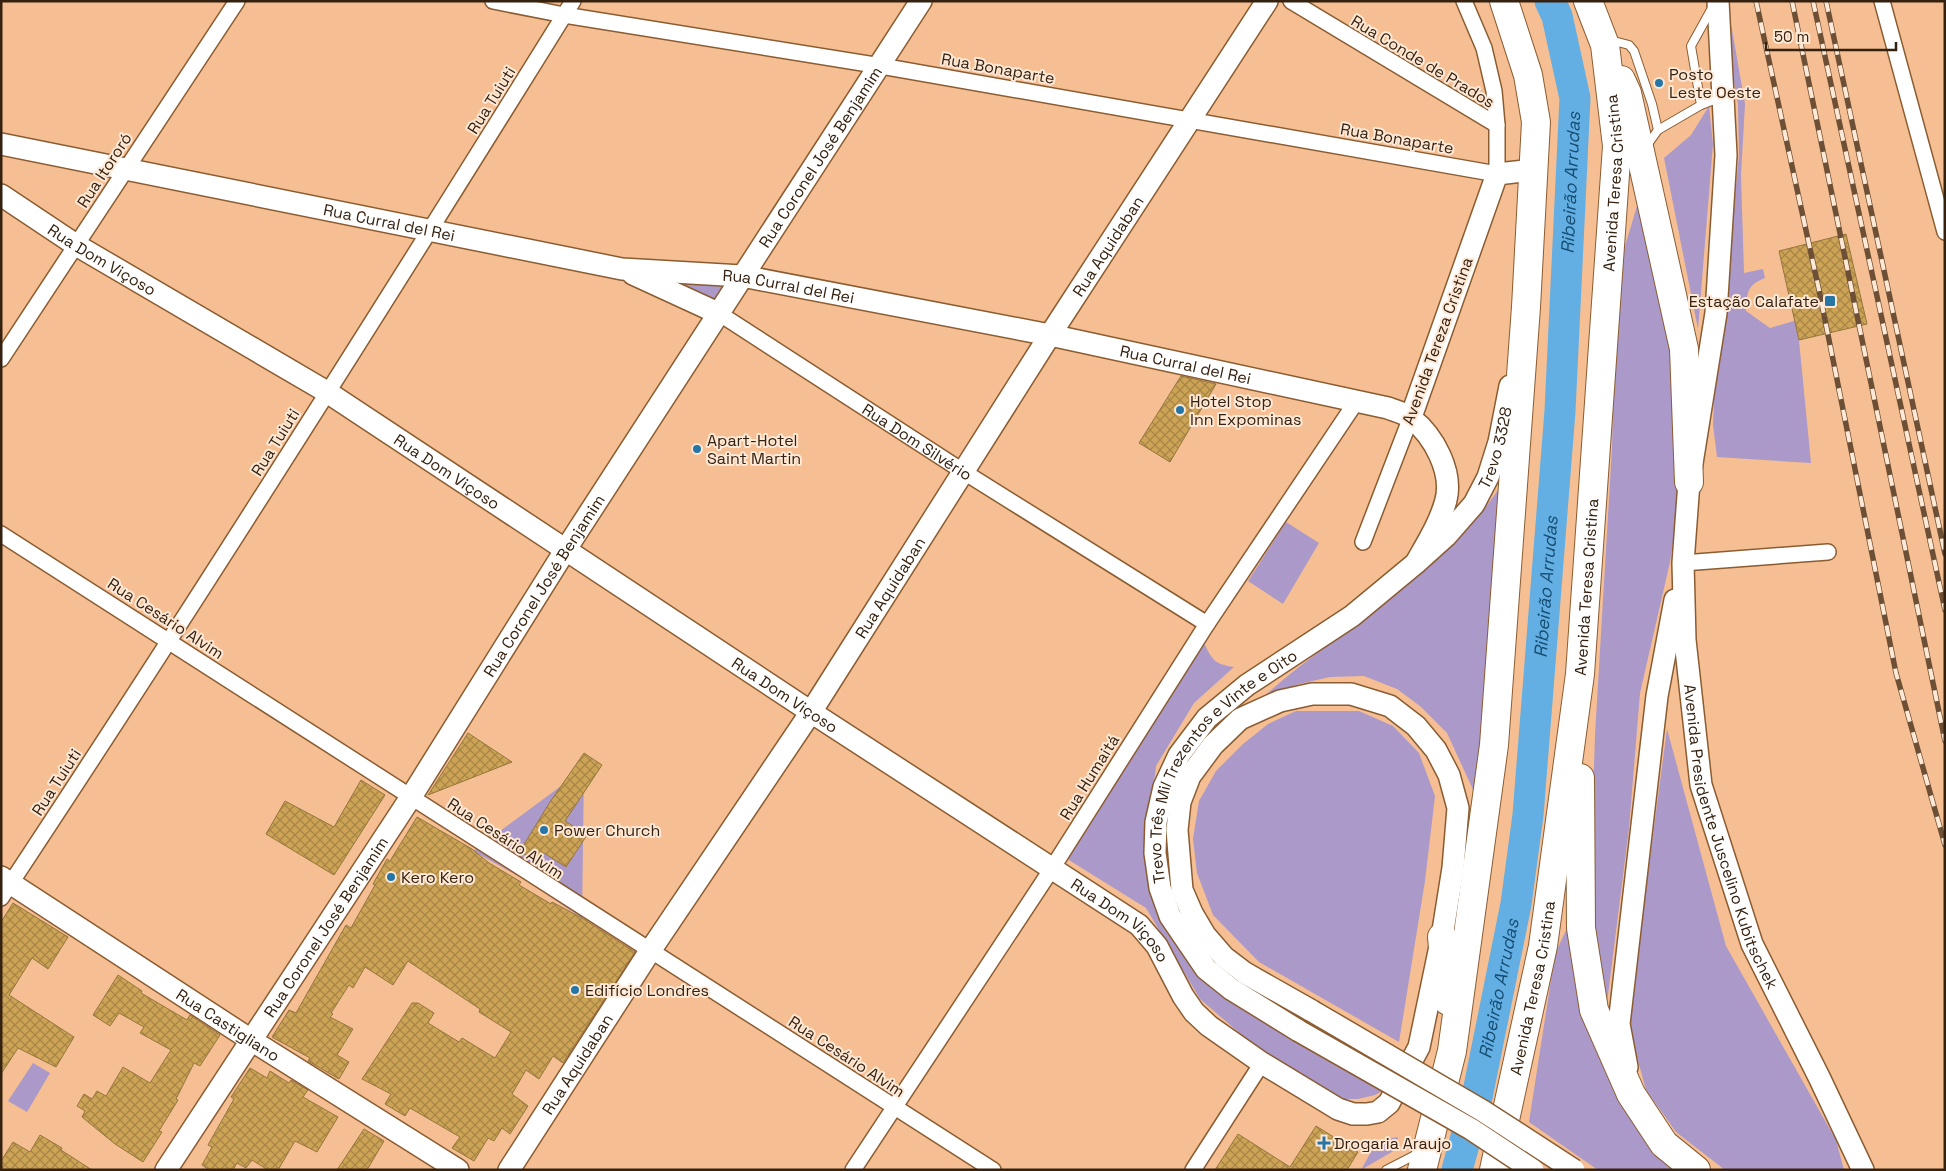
<svg xmlns="http://www.w3.org/2000/svg" width="1946" height="1171" viewBox="0 0 1946 1171" font-family="'Space Grotesk',sans-serif">
  <defs>
    <pattern id="building-cross-hatch" width="8" height="8" patternUnits="userSpaceOnUse" patternTransform="scale(1.25)"><rect width="8" height="8" fill="#cda456"/><path d="M0 0l8 8M0 8l8-8" fill="none" stroke="#a78546"/></pattern>
  </defs>
  <rect width="100%" height="100%" fill="#f5bf93"/>
  <g fill="#ab99ca">
    <path d="M1719,1H1727L1745,104L1741,175L1744,273L1763,269L1765,278C1747,285 1747,292 1746,311L1770,328L1797,320L1811,463L1717,457L1713,425L1716,352L1726,289L1739,155L1738,104Z"/>
    <polygon points="1709,106 1713,144 1698,329 1664,158 1691,135"/>
    <polygon points="1640,196 1677,347 1682,480 1670,562 1640,693 1629,828 1606,1011 1589,926 1595,735 1612,448 1616,276"/>
    <polygon points="659,279 728,282 716,303"/>
    <path d="M1498,490L1504,493L1488,680L1476,775V796L1447,733L1420,706L1397,689L1364,676L1330,677L1299,684L1263,697C1342,627 1437,579 1498,490Z"/>
    <polygon points="1286,522 1319,543 1283,604 1248,581"/>
    <path d="M1203,641C1212,659 1213,664 1234,667L1194,703L1156,766L1149,826L1161,898L1196,956L1386,1089L1375,1095L1358,1099H1338L1258,1049L1200,999L1146,908L1064,857Z"/>
    <polygon points="1296,711 1359,711 1393,726 1419,753 1435,796 1425,881 1399,1042 1259,962 1213,915 1197,873 1193,839 1199,801 1216,771 1243,744 1268,724"/>
    <polygon points="1667,729 1726,946 1836,1140 1844,1170 1725,1170 1676,1132 1646,1090 1628,1024"/>
    <polygon points="584,769 582,918 527,881 473,851"/>
    <polygon points="1568,926 1579,1006 1625,1102 1680,1170 1598,1170 1529,1122 1555,954"/>
    <polygon points="33,1063 50,1073 27,1112 8,1101"/>
    <polygon points="1398,1137 1395,1150 1361,1170 1377,1141"/>
  </g>
  <g fill="none" stroke-linecap="round" stroke-linejoin="round">
    <path stroke="#63aee3" stroke-width="31" id="s1" d="M1457,1170L1477,1097L1516,904L1528,815L1560,411L1575,98L1557,16L1550,1"/>
  </g>
  <g fill="url(#building-cross-hatch)" stroke="#95763d">
    <polygon points="1846,234 1867,324 1799,340 1779,251"/>
    <polygon points="1181,376 1216,384 1170,462 1139,443"/>
    <polygon points="468,733 512,762 428,795"/>
    <polygon points="584,753 602,765 565,821 587,835 566,867 544,853 538,863 520,851 550,802"/>
    <polygon points="361,780 385,795 334,875 266,834 285,801 334,827"/>
    <polygon points="417,817 472,849 489,863 521,882 519,885 551,904 552,902 582,918 635,952 563,1063 553,1056 539,1079 526,1070 512,1094 528,1106 510,1134 502,1128 494,1141 488,1138 474,1161 452,1148 460,1137 410,1108 405,1116 385,1104 391,1094 362,1079 412,1003 418,1003 434,1013 428,1023 459,1042 462,1038 495,1058 511,1032 479,1012 480,1009 408,961 393,985 365,967 353,988 349,985 331,1013 333,1014 330,1017 353,1029 337,1055 349,1062 339,1079 308,1061 310,1058 272,1037 289,1010 296,1013 346,925 351,928 375,885 373,884 387,859 390,861"/>
    <polygon points="13,903 68,937 48,969 32,958 9,995 74,1037 56,1067 18,1048 1,1074 1,922"/>
    <polygon points="118,975 142,991 141,993 187,1020 190,1015 220,1035 200,1066 194,1063 176,1099 178,1100 159,1131 162,1132 143,1162 115,1144 82,1117 85,1111 77,1106 84,1094 92,1099 97,1091 106,1096 123,1067 150,1083 171,1050 140,1033 144,1027 119,1013 110,1026 93,1015"/>
    <polygon points="250,1068 267,1078 270,1071 289,1083 291,1080 308,1090 303,1097 338,1117 317,1152 295,1141 278,1170 268,1170 252,1160 246,1168 237,1163 233,1170 209,1170 202,1165 212,1147 208,1145 234,1099 231,1097"/>
    <polygon points="1316,1126 1358,1152 1347,1170 1215,1170 1238,1134 1290,1167"/>
    <polygon points="364,1129 384,1141 367,1170 337,1170"/>
    <polygon points="40,1135 62,1148 61,1150 92,1170 1,1170 1,1161 13,1142 30,1152"/>
  </g>
  <g fill="none" stroke-linecap="round" stroke-linejoin="round">
    <g stroke="#8b5c31" stroke-width="10">
      <g id="lane">
        <polyline points="1610,40 1629,45 1634,51 1652,104 1658,130"/>
        <polyline points="1701,105 1691,46 1712,8"/>
        <polyline points="1645,148 1658,130 1701,105 1722,97"/>
        <polyline points="1386,1170 1419,1153"/>
      </g>
    </g>
    <g stroke="#8b5c31" stroke-width="18">
      <g id="street">
        <polyline points="493,1 564,15 881,66 1497,174 1497,125 1291,1"/>
        <polyline points="1464,1 1484,48 1494,91 1497,125"/>
        <polyline points="1882,1 1945,232"/>
        <path id="s2" d="M720,314L964,472L1207,624"/>
        <polyline points="1,359 237,1"/>
        <polyline points="1,534 993,1170"/>
        <polyline points="1363,542 1411,417"/>
        <polyline points="1683,563 1828,552"/>
        <path d="M1,898C197,602 386,302 573,1"/>
        <polyline points="853,1170 1053,867 1207,624 1356,402"/>
        <polyline points="1193,1170 1262,1063"/>
      </g>
    </g>
    <g stroke="#8b5c31" stroke-width="24">
      <g id="secondary">
        <path id="s3" d="M1718,1L1726,155L1716,313L1689,482L1683,563L1685,640L1701,785L1752,944L1819,1077L1863,1170"/>
        <path id="s4" d="M1,144L622,269L742,276L1050,335L1388,408C1395,411 1406,413 1412,419C1434,436 1453,472 1446,500C1440,523 1427,543 1416,563"/>
        <path id="s5" d="M1,195L76,245L327,392L811,712L1139,925L1157,946L1183,996L1194,1012L1209,1026L1262,1063L1338,1109L1353,1114H1367L1378,1112L1389,1103L1419,1047L1442,937L1453,868L1458,808L1449,775L1436,750L1416,726L1390,706L1351,694H1312L1280,701L1240,719L1213,745L1190,776L1180,802L1177,830L1182,890L1192,913L1205,935L1224,957L1245,973L1312,1011"/>
        <polyline points="633,274 720,314"/>
        <polyline points="1411,417 1497,174 1533,170"/>
        <path id="s6" d="M1,877L251,1040L458,1170"/>
        <path id="s7" d="M1299,1031L1231,989L1206,969L1170,916L1160,888L1155,853L1156,822L1164,787L1179,755L1207,718L1247,685L1352,616L1416,563L1446,536L1474,504L1488,477L1499,442L1510,386"/>
        <polyline points="1627,1067 1619,1024 1657,696 1675,600"/>
        <path id="s8" d="M166,1170L411,797L566,549L921,1"/>
        <path id="s9" d="M509,1170L650,951L811,712L1050,335L1267,1"/>
      </g>
    </g>
    <g stroke="#8b5c31" stroke-width="30">
      <g id="highway">
        <polyline points="1621,80 1627,93 1684,349 1689,482"/>
        <polyline points="1580,778 1581,928 1594,1010 1631,1094 1664,1144 1696,1170"/>
        <polyline points="1442,937 1448,1001"/>
        <polyline points="1422,1170 1452,1051 1494,745 1526,307 1536,122 1528,75 1504,1"/>
        <path id="s10" d="M1494,1170L1543,946L1580,674L1617,146L1605,45L1588,1"/>
      </g>
    </g>
    <use href="#lane" stroke="#fff" stroke-width="8"/>
    <use href="#street" stroke="#fff" stroke-width="15"/>
    <use href="#secondary" stroke="#fff" stroke-width="21"/>
    <use href="#highway" stroke="#fff" stroke-width="28"/>
    <g stroke="#6d4f36" stroke-width="5.5">
      <g id="rail">
        <polyline points="1756,1 1819,290 1896,673 1945,845"/>
        <polyline points="1792,1 1945,741"/>
        <polyline points="1813,1 1945,610"/>
        <polyline points="1826,1 1945,554"/>
      </g>
    </g>
    <use href="#rail" stroke="#fee8d6" stroke-width="4" stroke-dasharray="11" stroke-linecap="butt"/>
    <g stroke="#8b5c31" stroke-width="24" stroke-linecap="butt">
      <g id="secondary-bridge">
        <polyline points="1312,1011 1483,1111 1574,1170"/>
        <polyline points="1299,1031 1471,1129 1533,1170"/>
      </g>
    </g>
    <use href="#secondary-bridge" stroke="#fff" stroke-width="21"/>
  </g>
  <g fill="#2675a7" stroke="#fee8d6" stroke-width="2">
    <circle cx="1659" cy="83" r="5"/>
    <rect x="1824" y="295" width="12" height="12" rx="2.5"/>
    <circle cx="1180" cy="410" r="5"/>
    <circle cx="697" cy="449" r="5"/>
    <circle cx="544" cy="830" r="5"/>
    <circle cx="391" cy="877" r="5"/>
    <circle cx="575" cy="990" r="5"/>
    <path d="M1321.5 1135.5h5v5h5v5h-5v5h-5v-5h-5v-5h5z"/>
  </g>
  <g text-anchor="middle" stroke-width="4" stroke-linejoin="round" paint-order="stroke">
    <g font-size="16" fill="#35210f" stroke="#fee8d6">
      <text transform="translate(1423 61) rotate(31)" y="6">Rua Conde de Prados</text>
      <text transform="translate(998 68) rotate(10)" y="6">Rua Bonaparte</text>
      <text transform="translate(491 100) rotate(-58)" y="6">Rua Tuiuti</text>
      <text transform="translate(1397 138) rotate(10)" y="6">Rua Bonaparte</text>
      <text dy="6" stroke="none"><textPath href="#s8" startOffset="1206">Rua Coronel José Benjamim</textPath></text>
      <text transform="translate(104 170) rotate(-57)" y="6">Rua Itororó</text>
      <text dy="6" stroke="none"><textPath href="#s10" startOffset="996">Avenida Teresa Cristina</textPath></text>
      <text dy="6" stroke="none"><textPath href="#s4" startOffset="396">Rua Curral del Rei</textPath></text>
      <text dy="6" stroke="none"><textPath href="#s9" startOffset="1101">Rua Aquidaban</textPath></text>
      <text dy="6" stroke="none"><textPath href="#s5" startOffset="120">Rua Dom Viçoso</textPath></text>
      <text dy="6" stroke="none"><textPath href="#s4" startOffset="801">Rua Curral del Rei</textPath></text>
      <text transform="translate(1437 341) rotate(-70)" y="6">Avenida Tereza Cristina</text>
      <text dy="6" stroke="none"><textPath href="#s4" startOffset="1206">Rua Curral del Rei</textPath></text>
      <text dy="6" stroke="none"><textPath href="#s2" startOffset="235">Rua Dom Silvério</textPath></text>
      <text transform="translate(275 442) rotate(-58)" y="6">Rua Tuiuti</text>
      <text dy="6" stroke="none"><textPath href="#s7" startOffset="794">Trevo 3328</textPath></text>
      <text dy="6" stroke="none"><textPath href="#s5" startOffset="525">Rua Dom Viçoso</textPath></text>
      <text dy="6" stroke="none"><textPath href="#s8" startOffset="696">Rua Coronel José Benjamim</textPath></text>
      <text dy="6" stroke="none"><textPath href="#s9" startOffset="696">Rua Aquidaban</textPath></text>
      <text dy="6" stroke="none"><textPath href="#s10" startOffset="591">Avenida Teresa Cristina</textPath></text>
      <text transform="translate(166 618) rotate(33)" y="6">Rua Cesário Alvim</text>
      <text dy="6" stroke="none"><textPath href="#s5" startOffset="930">Rua Dom Viçoso</textPath></text>
      <text dy="6" stroke="none"><textPath href="#s7" startOffset="355">Trevo Três Mil Trezentos e Vinte e Oito</textPath></text>
      <text transform="translate(1089 777) rotate(-58)" y="6">Rua Humaitá</text>
      <text transform="translate(56 782) rotate(-57)" y="6">Rua Tuiuti</text>
      <text dy="6" stroke="none"><textPath href="#s3" startOffset="845">Avenida Presidente Juscelino Kubitschek</textPath></text>
      <text transform="translate(506 838) rotate(33)" y="6">Rua Cesário Alvim</text>
      <text dy="6" stroke="none"><textPath href="#s5" startOffset="1335">Rua Dom Viçoso</textPath></text>
      <text dy="6" stroke="none"><textPath href="#s8" startOffset="291">Rua Coronel José Benjamim</textPath></text>
      <text dy="6" stroke="none"><textPath href="#s10" startOffset="186">Avenida Teresa Cristina</textPath></text>
      <text dy="6" stroke="none"><textPath href="#s6" startOffset="271">Rua Castigliano</textPath></text>
      <text transform="translate(847 1056) rotate(33)" y="6">Rua Cesário Alvim</text>
      <text dy="6" stroke="none"><textPath href="#s9" startOffset="126">Rua Aquidaban</textPath></text>
    </g>
    <g font-size="16" fill="#35210f" stroke="#fee8d6" text-anchor="start">
      <text x="1669" y="80">Posto<tspan x="1669" dy="18">Leste Oeste</tspan></text>
      <text x="1819" y="307" text-anchor="end">Estação Calafate</text>
      <text x="1190" y="407">Hotel Stop<tspan x="1190" dy="18">Inn Expominas</tspan></text>
      <text x="707" y="446">Apart-Hotel<tspan x="707" dy="18">Saint Martin</tspan></text>
      <text x="554" y="836">Power Church</text>
      <text x="401" y="883">Kero Kero</text>
      <text x="585" y="996">Edifício Londres</text>
      <text x="1334" y="1149">Drogaria Araujo</text>
    </g>
    <g font-size="18" font-style="italic" fill="#164e72" stroke="#fee8d6">
      <text dy="6" stroke="none"><textPath href="#s1" startOffset="996">Ribeirão Arrudas</textPath></text>
      <text dy="6" stroke="none"><textPath href="#s1" startOffset="591">Ribeirão Arrudas</textPath></text>
      <text dy="6" stroke="none"><textPath href="#s1" startOffset="186">Ribeirão Arrudas</textPath></text>
    </g>
  </g>
  <rect width="1946" height="1171" fill="none" stroke="#35210f" stroke-width="5"/>
  <path d="M1766 42v8h130v-8" fill="none" stroke="#35210f" stroke-width="2.5"/>
  <text x="1774" y="42" font-size="15" fill="#35210f" stroke="#fee8d6" stroke-width="4" paint-order="stroke">50 m</text>
</svg>
